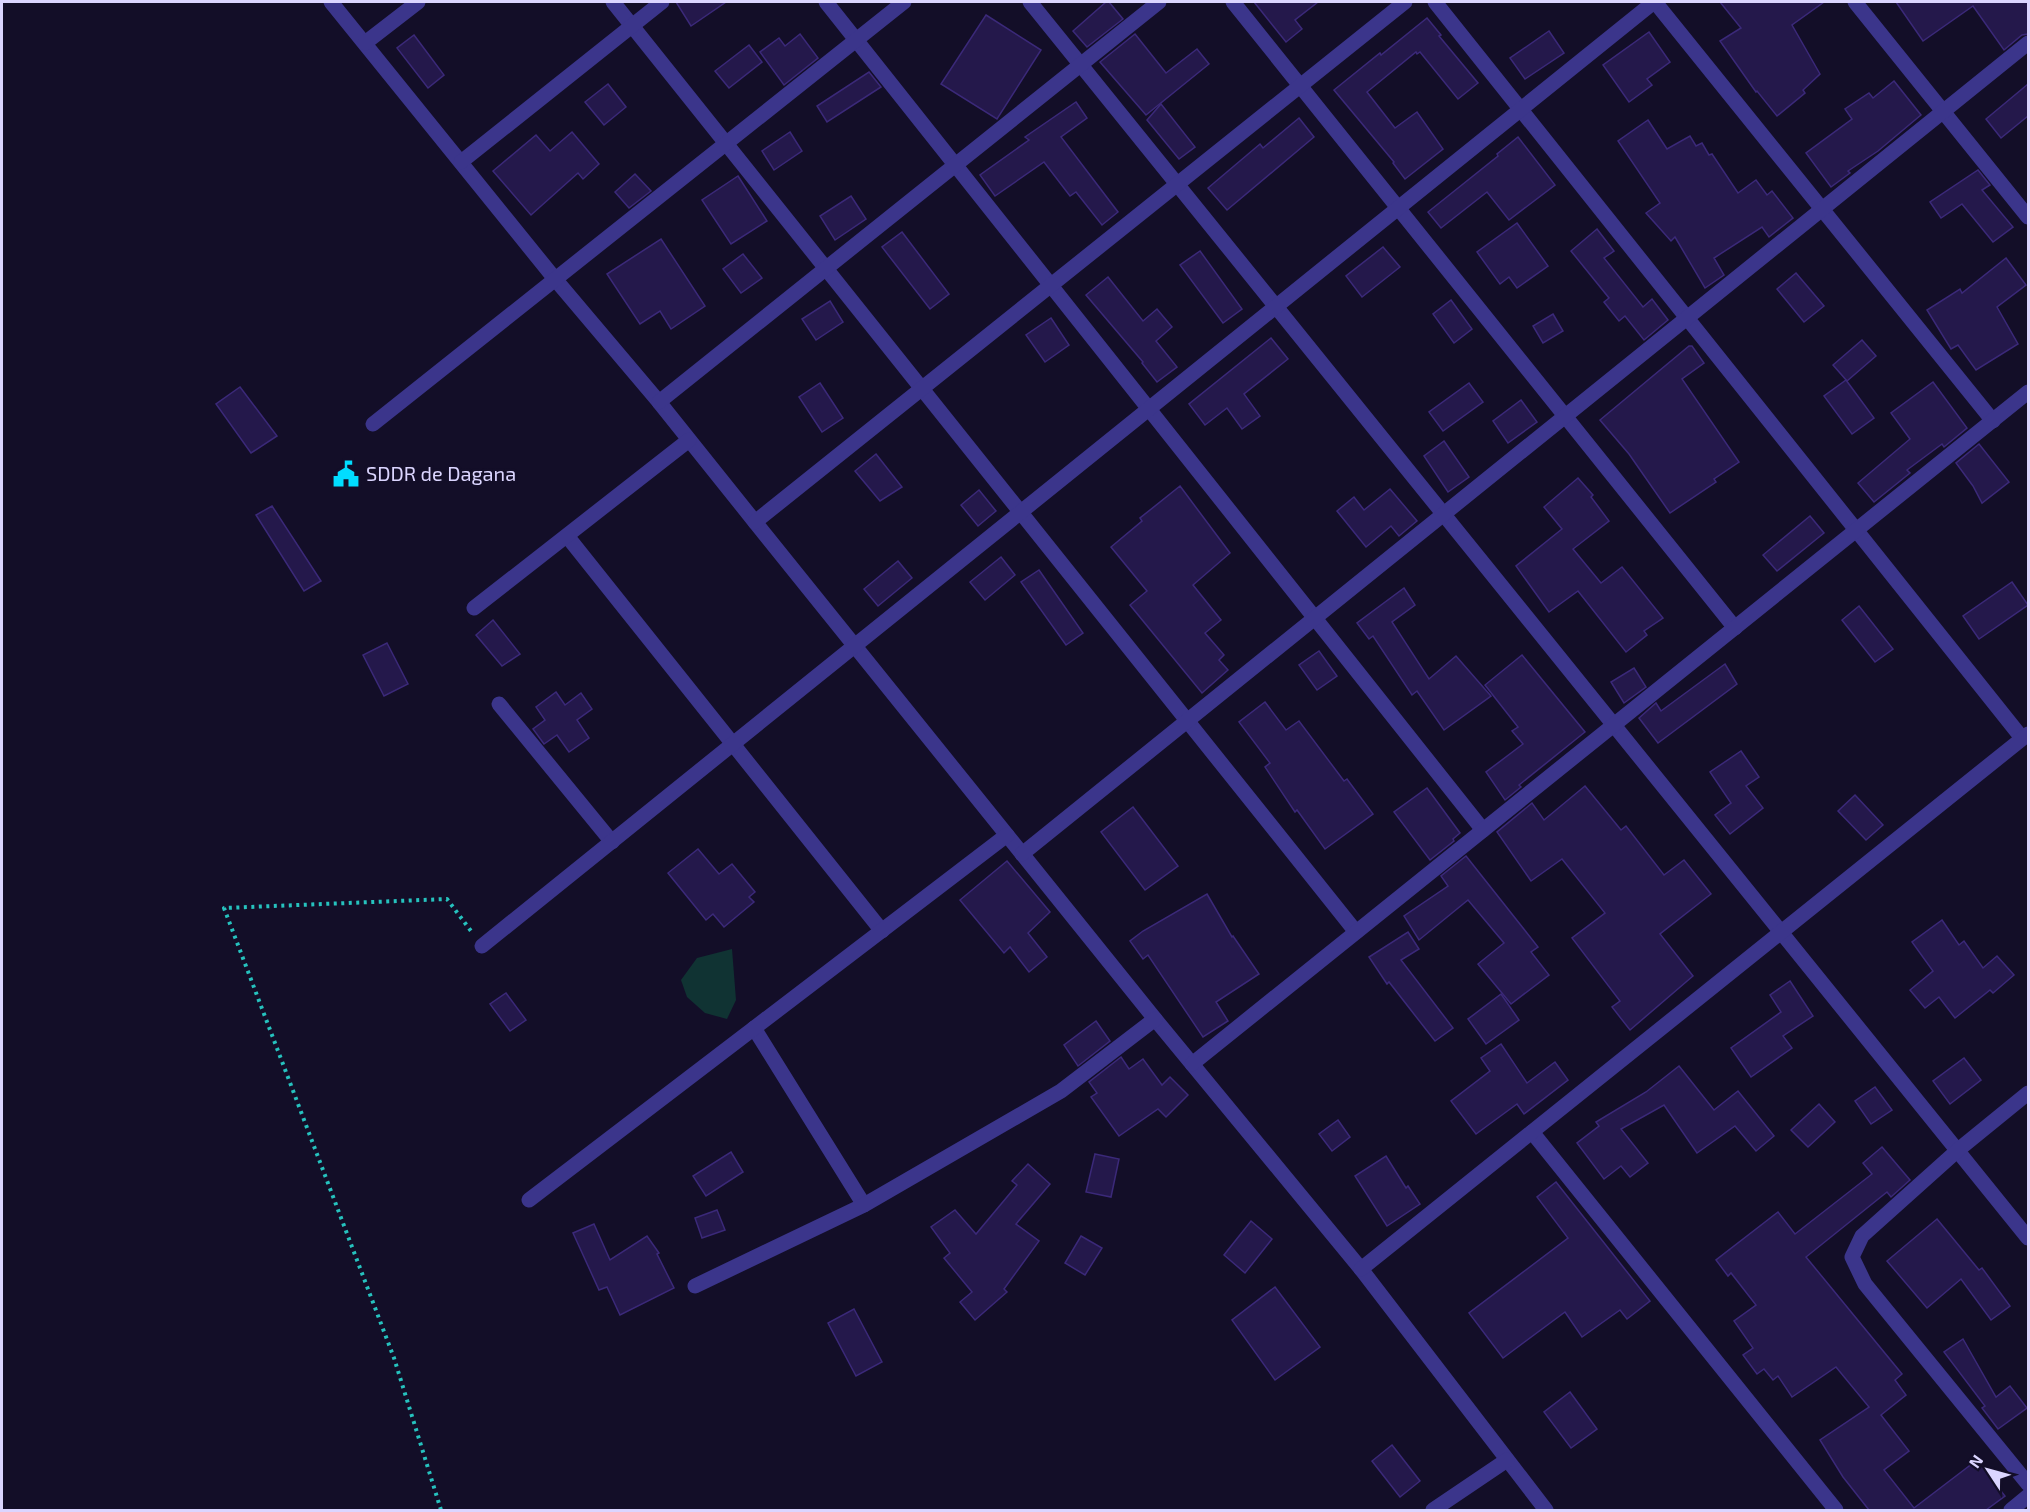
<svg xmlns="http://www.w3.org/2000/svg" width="2030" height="1512" viewBox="0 0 2030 1512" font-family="'Exo 2',sans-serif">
  <rect width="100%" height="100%" fill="#130e28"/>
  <polygon fill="#103333" points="732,949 736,1000 727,1019 705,1013 687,997 681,980 697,958"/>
  <g fill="#24184b" stroke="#3b2979" stroke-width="1.5">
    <polygon points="676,2 726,2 691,26"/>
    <polygon points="1106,2 1109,2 1123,19 1087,47 1073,31"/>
    <polygon points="1254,2 1318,2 1295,20 1302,29 1286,42"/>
    <polygon points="1720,2 1824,2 1792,25 1820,74 1803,90 1805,93 1777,116 1757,91 1756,92 1720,41 1741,28"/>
    <polygon points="1896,2 2028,2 2028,34 2022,35 2004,50 1973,6 1923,41"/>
    <polygon points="986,15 1041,50 997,119 941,84"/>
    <polygon points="1427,18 1441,35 1439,36 1478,83 1458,99 1420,52 1417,54 1416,52 1367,92 1395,128 1417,112 1443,149 1405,179 1393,163 1394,162 1334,90 1380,53 1381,55"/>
    <polygon points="1549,31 1564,53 1525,79 1510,58"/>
    <polygon points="1649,32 1670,62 1647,79 1652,85 1629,102 1603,65"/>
    <polygon points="800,34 818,58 784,85 760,52 779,38 785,46"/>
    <polygon points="1135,34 1166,73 1197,49 1209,64 1146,115 1100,62"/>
    <polygon points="414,35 444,75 428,88 397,48"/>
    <polygon points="749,45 762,62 729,88 715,71"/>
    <polygon points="869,72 881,87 827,122 817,106"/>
    <polygon points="1894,81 1921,115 1878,151 1848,171 1850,173 1831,187 1806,153 1852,119 1845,109 1869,93 1873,98"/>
    <polygon points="608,84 626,107 604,125 585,102"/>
    <polygon points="2028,84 2028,116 2001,138 1986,119"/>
    <polygon points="1076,102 1087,118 1061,137 1118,212 1102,225 1076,192 1070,196 1044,162 995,196 980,175 1029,140 1025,137"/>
    <polygon points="1161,104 1195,147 1179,159 1147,120"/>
    <polygon points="1299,118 1314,137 1227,210 1208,188 1260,144 1263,148"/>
    <polygon points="1648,120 1667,149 1690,136 1696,146 1702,143 1709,155 1712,154 1738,193 1756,180 1767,195 1772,191 1793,218 1769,237 1762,227 1714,258 1724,275 1705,288 1675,237 1671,241 1646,213 1660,203 1618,141"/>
    <polygon points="572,132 599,164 583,179 578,173 531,215 493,171 536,135 550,151"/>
    <polygon points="790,132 802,151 774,170 762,151"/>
    <polygon points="1518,137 1555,185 1509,220 1487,192 1441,228 1428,212 1498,156 1497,154"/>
    <polygon points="1978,170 1990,185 1982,190 2013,227 1993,242 1962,204 1941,218 1930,202"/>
    <polygon points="635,174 651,191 629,208 615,192"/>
    <polygon points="738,176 767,221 731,244 702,200"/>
    <polygon points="851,196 866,219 835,240 820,216"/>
    <polygon points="1517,223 1548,266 1517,288 1509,277 1500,284 1477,252"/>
    <polygon points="1597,229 1614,251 1604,258 1643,307 1652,299 1668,320 1644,340 1625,316 1619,321 1604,302 1609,298 1571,251"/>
    <polygon points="902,232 949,294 930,309 882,247"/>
    <polygon points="661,239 705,306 671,329 660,311 640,324 607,274"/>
    <polygon points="1383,247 1400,267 1362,297 1346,276"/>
    <polygon points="1200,251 1242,309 1223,323 1180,265"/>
    <polygon points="743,254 762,278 741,293 723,269"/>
    <polygon points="2006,258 2026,285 1997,307 2018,344 1976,370 1958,345 1951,349 1927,310 1960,289 1962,293"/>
    <polygon points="1796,273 1824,306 1804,322 1777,289"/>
    <polygon points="1108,277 1143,321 1157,309 1172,327 1156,341 1177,367 1157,382 1142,363 1143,362 1086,295"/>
    <polygon points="1451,300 1472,329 1454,343 1433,314"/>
    <polygon points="830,301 843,322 816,340 802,319"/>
    <polygon points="1553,314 1563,331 1543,343 1533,326"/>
    <polygon points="1051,318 1069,345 1045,362 1026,335"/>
    <polygon points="1271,338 1288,359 1244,394 1260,416 1242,429 1227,408 1205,425 1189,404"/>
    <polygon points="1862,340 1876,356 1847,381 1833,365"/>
    <polygon points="1689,346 1692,346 1704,363 1682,379 1739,462 1714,479 1716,482 1670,513 1629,454 1600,420"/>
    <polygon points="1846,380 1874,418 1852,434 1824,396"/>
    <polygon points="1933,382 1967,428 1944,447 1942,444 1907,470 1910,473 1874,502 1858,483 1910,439 1891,413"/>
    <polygon points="820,383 843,418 822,432 799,397"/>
    <polygon points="1469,383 1483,402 1443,431 1429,412"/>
    <polygon points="240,387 277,436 251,453 216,404"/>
    <polygon points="1521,400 1537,422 1508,443 1493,421"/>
    <polygon points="1444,441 1469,477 1448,492 1424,456"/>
    <polygon points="1979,444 2009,482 1982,503 1973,486 1956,463"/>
    <polygon points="876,454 902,487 880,501 855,471"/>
    <polygon points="1578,478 1593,495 1591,497 1609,521 1573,549 1601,583 1622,567 1663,618 1644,631 1647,635 1626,652 1578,591 1549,612 1516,566 1562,529 1544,507"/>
    <polygon points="1180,486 1230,553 1193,585 1221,620 1205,633 1224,655 1219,660 1228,670 1202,693 1130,605 1147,591 1111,547 1142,521 1140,518"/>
    <polygon points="1390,489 1417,521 1399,536 1391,526 1366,547 1337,511 1354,497 1364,510"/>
    <polygon points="979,490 996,511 978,526 961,505"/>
    <polygon points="272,506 321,581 304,591 256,515"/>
    <polygon points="1810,516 1824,533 1777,571 1763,555"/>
    <polygon points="1001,557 1015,575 985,600 970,582"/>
    <polygon points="898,561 912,578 878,606 864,589"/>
    <polygon points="1039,570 1083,633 1066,645 1021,582"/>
    <polygon points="2012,582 2028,605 1979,639 1963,616"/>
    <polygon points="1404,588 1415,605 1392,622 1429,679 1456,656 1491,696 1444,730 1417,691 1412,695 1373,636 1369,639 1357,623"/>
    <polygon points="1859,606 1893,649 1875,662 1842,620"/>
    <polygon points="493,620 520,654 502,666 476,635"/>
    <polygon points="387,643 408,684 384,696 363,655"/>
    <polygon points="1319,651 1337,676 1317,690 1299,665"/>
    <polygon points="1522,655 1585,732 1519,785 1521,787 1505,800 1486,772 1523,744 1512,731 1518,727 1485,685"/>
    <polygon points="1725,664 1737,684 1658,743 1639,718 1656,703 1661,711"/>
    <polygon points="1634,668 1646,687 1624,703 1611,682"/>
    <polygon points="556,692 565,705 581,693 592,709 577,720 589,738 569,752 557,735 544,744 533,729 545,720 536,707"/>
    <polygon points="1265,702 1286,730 1299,721 1344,781 1347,779 1373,814 1325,849 1297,810 1295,812 1265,767 1270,763 1239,722"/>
    <polygon points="1741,751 1759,777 1746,786 1763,808 1730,834 1715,815 1731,803 1710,772"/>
    <polygon points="1585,786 1621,830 1626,826 1664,875 1684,860 1711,894 1660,934 1693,976 1630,1030 1612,1007 1620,1001 1572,938 1605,913 1562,859 1531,881 1497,832 1532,803 1544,820"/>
    <polygon points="1427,788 1460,833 1453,839 1454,841 1430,860 1394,812"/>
    <polygon points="1855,795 1883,825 1866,840 1838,811"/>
    <polygon points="1133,807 1178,866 1145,890 1101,832"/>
    <polygon points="698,849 719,874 732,864 755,892 749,897 754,902 724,927 713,914 706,920 668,873"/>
    <polygon points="1466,856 1538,947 1531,952 1549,975 1511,1004 1478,964 1504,943 1468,900 1419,940 1404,916 1448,886 1441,876"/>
    <polygon points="1007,861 1050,912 1028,933 1047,957 1029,972 1010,947 1004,953 960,900"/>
    <polygon points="1207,894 1232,937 1233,936 1259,974 1216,1002 1228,1021 1203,1037 1148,955 1143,959 1130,941 1143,931"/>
    <polygon points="1942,920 1959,945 1964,941 1983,968 1997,956 2014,975 1993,993 1990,990 1955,1018 1939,997 1925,1008 1910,990 1933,971 1912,942"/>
    <polygon points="1408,932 1419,949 1401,960 1453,1028 1435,1041 1389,982 1387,984 1369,957"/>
    <polygon points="1790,981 1813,1016 1783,1036 1792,1048 1751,1077 1731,1048 1781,1012 1770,995"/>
    <polygon points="506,993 526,1020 510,1031 490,1004"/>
    <polygon points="1501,994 1519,1020 1486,1044 1468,1019"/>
    <polygon points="1096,1021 1110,1041 1078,1066 1064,1045"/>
    <polygon points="1501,1044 1527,1083 1555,1062 1568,1080 1524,1114 1517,1104 1476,1134 1451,1101 1490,1071 1481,1058"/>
    <polygon points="1121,1057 1129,1069 1143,1059 1162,1085 1170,1077 1188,1095 1166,1117 1158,1109 1119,1136 1091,1097 1097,1093 1089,1082"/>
    <polygon points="1964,1058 1981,1080 1950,1104 1933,1081"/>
    <polygon points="1679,1066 1714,1110 1738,1091 1774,1136 1756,1151 1735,1126 1697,1153 1664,1105 1621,1129 1648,1163 1630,1177 1621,1166 1604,1179 1577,1143 1599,1126 1596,1122 1646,1092"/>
    <polygon points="1875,1087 1892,1110 1871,1124 1855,1101"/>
    <polygon points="1819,1104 1835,1122 1808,1147 1791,1130"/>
    <polygon points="1338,1120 1350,1137 1332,1151 1319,1134"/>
    <polygon points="1882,1147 1910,1180 1891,1197 1887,1192 1806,1257 1902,1374 1895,1380 1906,1395 1881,1415 1909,1451 1884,1470 1914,1508 1977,1460 2005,1496 1986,1510 1869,1510 1843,1477 1820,1440 1869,1407 1836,1367 1792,1397 1778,1376 1773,1380 1764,1369 1757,1374 1743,1355 1753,1348 1734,1321 1756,1305 1731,1273 1728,1276 1716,1260 1778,1212 1795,1234 1872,1174 1863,1163"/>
    <polygon points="731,1152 743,1172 706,1196 693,1176"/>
    <polygon points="1095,1154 1119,1159 1111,1197 1086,1192"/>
    <polygon points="1386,1156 1406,1188 1408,1186 1420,1204 1387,1226 1355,1176"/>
    <polygon points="1028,1164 1050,1184 1016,1224 1039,1241 1004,1289 1007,1292 975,1320 960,1302 972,1292 944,1258 950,1253 931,1227 955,1210 976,1234 1017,1185 1012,1181"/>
    <polygon points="1556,1182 1650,1301 1627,1319 1620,1310 1582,1337 1565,1312 1503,1358 1469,1313 1568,1238 1537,1197"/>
    <polygon points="717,1210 725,1230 702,1238 695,1218"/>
    <polygon points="1937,1219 1979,1270 1982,1268 2010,1306 1991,1320 1961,1279 1927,1308 1887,1261"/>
    <polygon points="1251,1221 1272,1239 1245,1273 1224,1255"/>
    <polygon points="594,1224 610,1260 647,1236 659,1253 657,1254 674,1288 620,1315 607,1287 599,1290 573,1233"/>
    <polygon points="1081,1236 1102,1248 1085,1275 1065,1263"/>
    <polygon points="1275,1287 1320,1347 1275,1380 1232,1320"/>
    <polygon points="854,1309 882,1362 856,1376 828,1323"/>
    <polygon points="1963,1339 1996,1397 2010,1386 2027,1408 1998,1429 1982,1408 1985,1406 1944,1352"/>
    <polygon points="1570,1392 1597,1429 1571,1448 1544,1412"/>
    <polygon points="1392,1445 1420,1481 1400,1497 1372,1461"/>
  </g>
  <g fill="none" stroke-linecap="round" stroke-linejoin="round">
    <polyline stroke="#26c2be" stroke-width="4" stroke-dasharray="3 4.5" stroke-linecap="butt" points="441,1510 394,1358 224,908 447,899 471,931"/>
    <g stroke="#3b358b" stroke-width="15">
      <polyline points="331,2 555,279 659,402 755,522 1155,1019 1361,1269 1546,1510"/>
      <polyline points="613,2 1356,932"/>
      <polyline points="826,2 1483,830"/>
      <polyline points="1030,2 2028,1238"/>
      <polyline points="1233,2 1735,628"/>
      <polyline points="1435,2 2022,738"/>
      <polyline points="1655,2 1993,421"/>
      <polyline points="1855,2 2028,217"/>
      <polyline points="365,43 418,2"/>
      <polyline points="461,162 662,2"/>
      <polyline points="659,402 1159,2"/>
      <polyline points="373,424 904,2"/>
      <polyline points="755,522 1405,2"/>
      <polyline points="567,536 882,931"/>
      <polyline points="474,608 689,440"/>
      <polyline points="499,704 612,842"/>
      <polyline points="1022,854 2028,43"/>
      <polyline points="482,946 1654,2"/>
      <polyline points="754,1028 864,1205"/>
      <polyline points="1192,1064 2028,392"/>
      <polyline points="2028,1093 1958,1150 1862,1236 1852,1257 1865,1284 2028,1484"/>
      <polyline points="1532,1132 1836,1510"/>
      <polyline points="529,1200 1007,835"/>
      <polyline points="1361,1269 2028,734"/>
      <polyline points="695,1286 864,1205 1061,1091 1155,1019"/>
      <polyline points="1433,1510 1507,1460"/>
      <polyline points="2011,1510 2028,1496"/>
    </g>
  </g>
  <defs>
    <g id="civic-bare" transform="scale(2.07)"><path d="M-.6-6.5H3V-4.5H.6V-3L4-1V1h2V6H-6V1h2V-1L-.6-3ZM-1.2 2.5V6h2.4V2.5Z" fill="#01ddff" stroke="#130e28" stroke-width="2.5" paint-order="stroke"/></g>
  </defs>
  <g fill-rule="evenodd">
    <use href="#civic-bare" x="346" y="474"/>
  </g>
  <g text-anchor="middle" stroke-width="6" stroke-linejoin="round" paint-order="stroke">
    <g font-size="20" fill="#dbd5ff" stroke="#130e28" text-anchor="start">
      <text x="366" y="481">SDDR de Dagana</text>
    </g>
  </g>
  <rect width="2030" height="1512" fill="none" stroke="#dbd5ff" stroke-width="6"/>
  <g transform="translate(1988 1470) rotate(306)" stroke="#130e28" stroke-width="4.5" paint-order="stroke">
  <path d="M0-4.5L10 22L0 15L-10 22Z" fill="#dbd5ff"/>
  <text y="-9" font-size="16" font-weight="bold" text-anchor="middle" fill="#dbd5ff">N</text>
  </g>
</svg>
